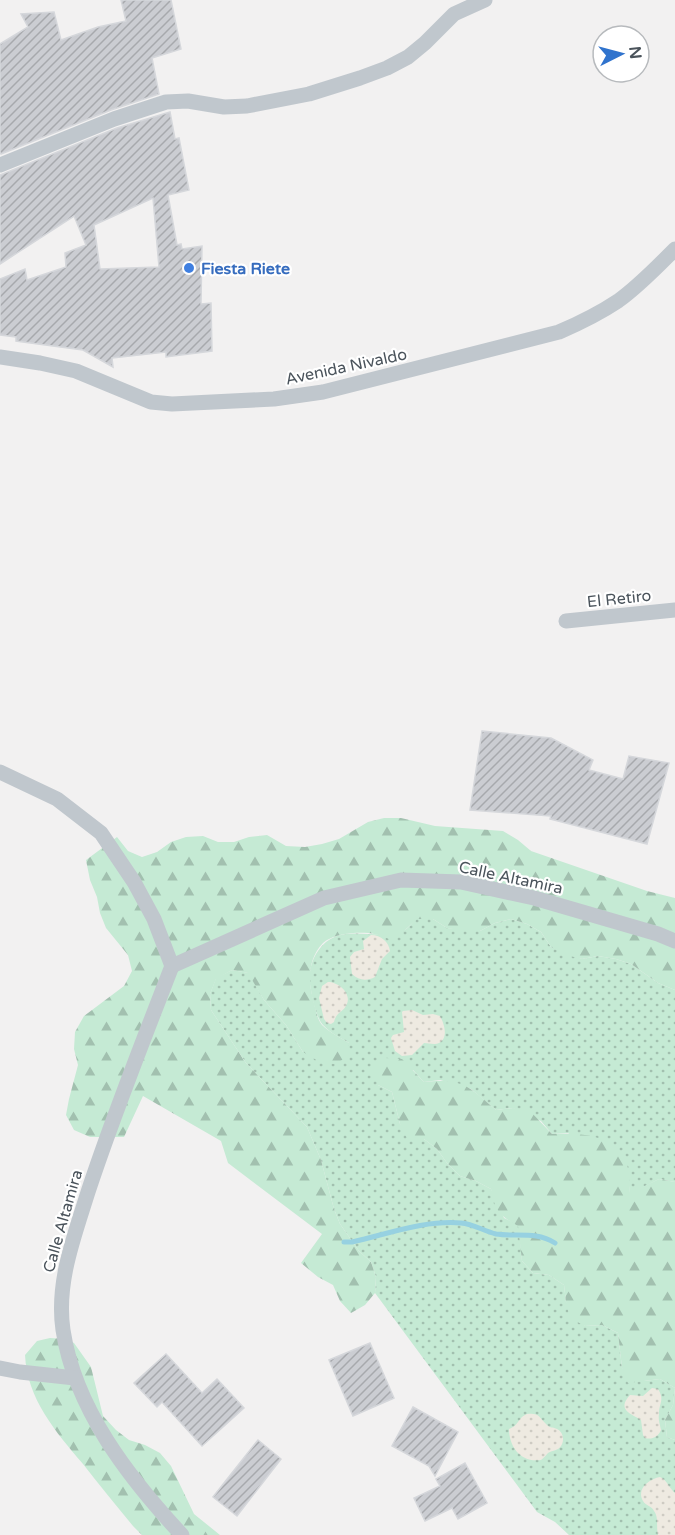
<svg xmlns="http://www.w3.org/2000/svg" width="675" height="1535" viewBox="0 0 675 1535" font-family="'Varela Round',sans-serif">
  <defs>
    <pattern id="grass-dots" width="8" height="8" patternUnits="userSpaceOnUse" patternTransform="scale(1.5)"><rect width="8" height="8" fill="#c5ead4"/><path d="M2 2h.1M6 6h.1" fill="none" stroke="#a2c0af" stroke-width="1.8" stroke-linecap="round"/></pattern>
    <pattern id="forest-firs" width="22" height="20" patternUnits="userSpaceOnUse" patternTransform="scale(1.5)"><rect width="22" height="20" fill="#c5ead4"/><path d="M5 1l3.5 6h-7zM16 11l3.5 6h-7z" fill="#a2c0af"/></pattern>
    <pattern id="sand-dots" width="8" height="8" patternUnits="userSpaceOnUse" patternTransform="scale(1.5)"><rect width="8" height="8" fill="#eeeae1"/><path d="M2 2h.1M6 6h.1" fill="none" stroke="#cecbc3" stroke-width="1.8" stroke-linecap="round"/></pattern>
    <pattern id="building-hatch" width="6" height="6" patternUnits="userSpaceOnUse" patternTransform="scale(1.5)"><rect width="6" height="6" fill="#cbcdd2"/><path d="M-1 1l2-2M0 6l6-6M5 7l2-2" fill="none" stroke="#a7a9ad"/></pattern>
  </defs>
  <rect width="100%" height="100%" fill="#f2f1f1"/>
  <path fill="url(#grass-dots)" d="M416,919H433L447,928L480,931L495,923L511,919L527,924L541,932L551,947L582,959L598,956L616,959L631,964L658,983L675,990V1182L659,1179L630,1194L628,1177L568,1133L552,1134L541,1121L513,1108L496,1110L471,1089L440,1080L424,1082L413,1070L378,1085L392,1092L400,1124L424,1139L437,1149L447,1163L460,1176L476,1181L491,1189L504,1218L519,1225L522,1261L533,1273L549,1275L564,1285L566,1302L585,1326L602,1325L618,1333L622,1368L644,1381L660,1379L675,1388L673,1405L665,1420L667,1437L675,1440V1535H569L555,1522L537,1512L375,1293L376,1277L371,1262L359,1251L340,1224L334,1209L321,1160L307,1127L246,1063L211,1010L210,994L216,978L232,970L249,973L264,1000L286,1025L303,1052L349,1043C341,1038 330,1033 323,1025C317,1019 312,999 311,990C308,977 310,962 318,951C339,920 374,942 403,931C408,929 413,922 416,919Z"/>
  <g fill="url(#forest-firs)">
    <path d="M384,818H401L435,826L503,831L518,840L531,851L647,891L675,898V990L658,983L631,964L616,959L598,956L582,959L566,955L551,947L541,932L527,924L511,919L495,923L480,931H464L447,928L433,919H417L404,931L389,939C377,933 366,932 353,933C343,934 331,936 323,943C308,958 308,981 313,999C315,1007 317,1019 322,1025C329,1032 341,1038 349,1043L348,1057L334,1064L318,1061L303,1052L286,1025L264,1000L248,973L232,970L216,979L210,994L211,1010L246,1063L307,1127L321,1160L334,1209L340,1224L359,1251L371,1262L376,1277L375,1293L365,1305L351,1313L340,1301L333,1285L318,1277L301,1263L322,1234L228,1163L221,1141L143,1096L124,1137H90L74,1130L66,1115L69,1099L78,1065L74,1049L75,1032L84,1016L124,986L132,971L128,955L106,928L100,913L97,897L90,880L86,860L117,837L128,851L142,857L157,852L171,842L186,837L203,836L218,842H234L249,837L267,835L286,846L305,847L322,844L339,839L368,822Z"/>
    <path d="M385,1058L402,1059L424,1082C463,1078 468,1086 496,1110L513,1108L529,1110L552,1134C578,1133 612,1133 625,1160C630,1169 629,1183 630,1193L659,1179L675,1182V1440L667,1437L665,1420L673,1405L675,1388L660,1379L628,1383L622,1368L618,1333L602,1325L585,1326L570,1318L566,1302L564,1285L549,1275L533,1273L522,1261L518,1226C499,1215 495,1211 491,1189L476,1181L460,1176L447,1163L437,1149L424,1139L408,1140L400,1124L392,1092L378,1085L371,1068Z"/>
    <path d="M50,1338L66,1339L74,1343L91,1367L103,1416L116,1430L129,1440L145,1445L160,1453L171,1466L194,1514L220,1535H142L133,1526C116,1505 99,1485 83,1464C56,1432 27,1399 25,1355L37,1341Z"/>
  </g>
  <g fill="url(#sand-dots)">
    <path d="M371,935C381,935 389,942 390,951L382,959L375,977C367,981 359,981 352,974L350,957L354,952L364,949L363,941Z"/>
    <path d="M328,982C339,982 353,994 346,1006C341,1014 337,1011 334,1022L331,1024L327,1023L324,1019L319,998L322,986Z"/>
    <path d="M412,1010L423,1015L433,1014L440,1016C444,1023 449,1038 439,1043C435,1045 429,1043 424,1043L412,1055L402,1056L395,1051L391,1038L393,1035L404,1032L402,1012L403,1011Z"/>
    <path d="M652,1388L658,1389C665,1400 659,1403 659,1414C658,1419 660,1425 661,1430C658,1437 652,1440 645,1438L643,1435L641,1420C632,1414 616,1410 630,1395L643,1396Z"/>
    <path d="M527,1414C541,1413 538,1417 547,1425C552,1429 551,1426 557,1429C563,1432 565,1440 561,1446C558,1451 553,1450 548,1453C546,1455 544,1458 541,1460C521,1463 509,1447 509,1429C520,1425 517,1418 527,1414Z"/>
    <path d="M660,1477C667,1480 669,1488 675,1493V1535H658C656,1528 659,1517 654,1511C652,1506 646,1506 643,1501C636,1489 649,1479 660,1477Z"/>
  </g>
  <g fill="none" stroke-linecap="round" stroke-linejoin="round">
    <path stroke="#97d1e1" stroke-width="5" d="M344,1242H352C388,1234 424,1220 461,1223C473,1224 484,1231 496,1234C517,1237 536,1231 555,1243"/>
  </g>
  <g fill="url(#building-hatch)" stroke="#d5d7db" stroke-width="1.5" fill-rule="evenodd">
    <polygon points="121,0 171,0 181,49 152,58 159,94 111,110 1,154 0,152 0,44 28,27 21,14 54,12 61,40 98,27 126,21"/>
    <path d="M170,112L175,139L179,138L189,190L168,195L177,245L181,244L182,249L202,246L201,304L211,303L212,351L166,357V352L112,358L113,367L83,350L16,341V337L0,335V279L25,269L27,280L66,267L65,253L86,245L74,216L0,264V175L117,128ZM153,198L159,267L100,269L94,225Z"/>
    <polygon points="482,731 551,738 593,760 589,770 623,779 629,756 669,763 647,844 550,819 551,816 470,810"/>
    <polygon points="370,1343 394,1398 353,1416 329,1360"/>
    <polygon points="166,1354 202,1393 217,1379 244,1408 202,1446 162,1402 157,1407 134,1383"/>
    <polygon points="413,1407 458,1432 435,1476 429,1466 392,1446"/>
    <polygon points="258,1440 281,1459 237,1516 213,1497"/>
    <polygon points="465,1463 487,1503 458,1519 452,1508 425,1521 414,1498 440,1486 436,1479"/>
  </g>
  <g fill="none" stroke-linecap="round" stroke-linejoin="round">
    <g stroke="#c0c7cd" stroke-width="15">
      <polyline points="0,165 114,119 166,102 188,101 224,107 247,106 309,94 360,78 387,68 408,57 425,43 454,14 485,0"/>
      <path d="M0,357L40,363L76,371L151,402L172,404L274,399L323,392L559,332C580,323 600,313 618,301C639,286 657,267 675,249"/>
      <polyline points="566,621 675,610"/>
      <path d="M0,772L57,799L101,833L134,882L154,919L172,966C143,1041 113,1116 88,1192C74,1237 56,1283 63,1330C75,1409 129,1478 182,1535"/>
      <polyline points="172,966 324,898 401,880 461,882 534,898 658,934 675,941"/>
      <polyline points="0,1368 20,1372 75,1378"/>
    </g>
  </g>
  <circle fill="#3f7fe0" stroke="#fff" stroke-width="2" cx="189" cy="268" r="6"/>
  <g text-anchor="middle" stroke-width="4.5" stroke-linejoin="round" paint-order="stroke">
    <g font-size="16" font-weight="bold" fill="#366cbe" stroke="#fff" text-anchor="start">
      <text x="201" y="274">Fiesta Riete</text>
    </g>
    <g font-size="16" fill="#4a535b" stroke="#fff">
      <text transform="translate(346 366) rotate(-12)" y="6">Avenida Nivaldo</text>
      <text transform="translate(619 598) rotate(-6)" y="6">El Retiro</text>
      <text transform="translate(511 877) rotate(12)" y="6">Calle Altamira</text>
      <text transform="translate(62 1221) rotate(-74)" y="6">Calle Altamira</text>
    </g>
  </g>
  <g transform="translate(621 54) rotate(84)"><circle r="28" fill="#ffffff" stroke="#b7babd" stroke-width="1.5"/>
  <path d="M0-4.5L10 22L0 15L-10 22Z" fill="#3073cd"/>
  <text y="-9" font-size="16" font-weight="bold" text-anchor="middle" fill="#4a535b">N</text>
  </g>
</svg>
